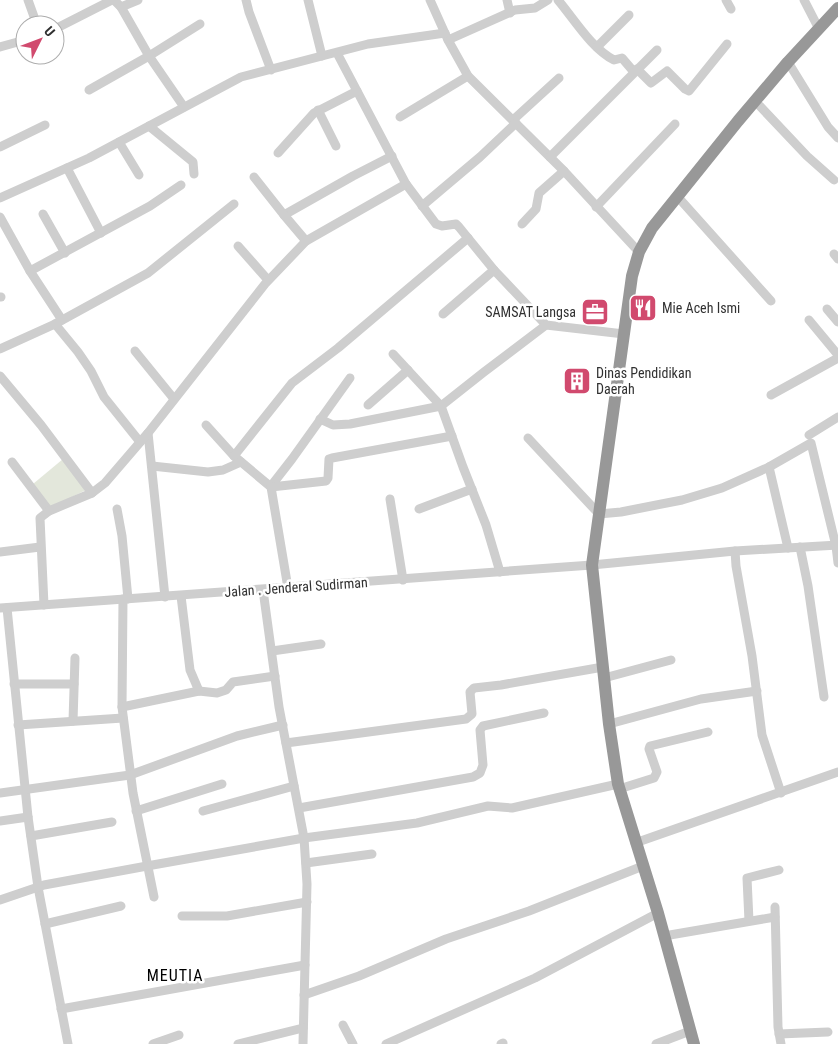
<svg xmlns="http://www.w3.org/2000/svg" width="838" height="1044" viewBox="0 0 838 1044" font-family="'Roboto Condensed',sans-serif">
  <rect width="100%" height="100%" fill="#fff"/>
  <polygon fill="#e3e7db" points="63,459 86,490 50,508 33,484"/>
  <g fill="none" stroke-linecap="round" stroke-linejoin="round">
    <g stroke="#cecece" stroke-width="9">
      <polyline points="28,0 37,25"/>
      <polyline points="114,0 121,7 149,56 184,107"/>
      <polyline points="246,0 249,12 271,70"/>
      <polyline points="308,0 322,56"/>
      <polyline points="430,0 448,40 468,76 564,171 639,252"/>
      <polyline points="507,0 510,13"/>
      <path d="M558,0C574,19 592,49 614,60L622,58L634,72"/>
      <polyline points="726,0 731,9"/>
      <polyline points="804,0 819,29"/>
      <polyline points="121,7 138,0"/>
      <polyline points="55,29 112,0"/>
      <polyline points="448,40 515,10 535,8 548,0"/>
      <polyline points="0,47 25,40"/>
      <polyline points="597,47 629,15"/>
      <polyline points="337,53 406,184 436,224 442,226 456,224 459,227 494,270 546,325 624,334"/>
      <polyline points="788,62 828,127 838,138"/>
      <polyline points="637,69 651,83 667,71 685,89 689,91 727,44"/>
      <polyline points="89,90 149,56 200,24"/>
      <polyline points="755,101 807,156 834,180"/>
      <polyline points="318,110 336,146"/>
      <polyline points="400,117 468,76"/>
      <polyline points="513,120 559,78"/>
      <polyline points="149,126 193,162 194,174"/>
      <polyline points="119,142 139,175"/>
      <polyline points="0,147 45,125"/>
      <polyline points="278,153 314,113 357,91"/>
      <polyline points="550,157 657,50"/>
      <polyline points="67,168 101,233"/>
      <polyline points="254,177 284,215 353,176 392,156"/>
      <polyline points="677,196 771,301"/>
      <polyline points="0,198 89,158 241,77 368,44 445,33"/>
      <polyline points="422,206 480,157 516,123"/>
      <polyline points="596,207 675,124"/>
      <polyline points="43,214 65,253"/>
      <polyline points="284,215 306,241"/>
      <polyline points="0,217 30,271 62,320"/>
      <polyline points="522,224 536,209 539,193 564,171"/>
      <polyline points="238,246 268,280"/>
      <polyline points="834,254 838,259"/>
      <polyline points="30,271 150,206 181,185"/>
      <polyline points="0,297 1,297"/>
      <polyline points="827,309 838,322"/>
      <polyline points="443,314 494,270"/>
      <polyline points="809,320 838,355"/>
      <polyline points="55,324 78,352 91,371 104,397 140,442"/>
      <polyline points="0,349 55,324 148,273 234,204"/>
      <polyline points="135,351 174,399"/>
      <polyline points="393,354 441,406 463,467 486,525 500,572"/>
      <polyline points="0,376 41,425 92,493"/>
      <polyline points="771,395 838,358"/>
      <polyline points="368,405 408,370"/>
      <polyline points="320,419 333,425 350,424 441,406 484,372 546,325"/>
      <polyline points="206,425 234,456 271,487 288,588"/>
      <polyline points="148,433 165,597"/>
      <polyline points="809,435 838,417"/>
      <polyline points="528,438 599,514 621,512 682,500 722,488 769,467 811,443 836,546 838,563"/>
      <polyline points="234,456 292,383 338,348 468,238"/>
      <polyline points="12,462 49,511"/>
      <polyline points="152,466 208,472 223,470 241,462"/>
      <polyline points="769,467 788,548"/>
      <polyline points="271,486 292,459 350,378"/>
      <polyline points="271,487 326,481 328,478 329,459 332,458 452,436"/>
      <polyline points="390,499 403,580"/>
      <polyline points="117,509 122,536 128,599"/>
      <polyline points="419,509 472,489"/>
      <polyline points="800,547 808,586 824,697"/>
      <polyline points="735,551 736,566 752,656 762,735 781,793"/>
      <polyline points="0,552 40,547"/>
      <polyline points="263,590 279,707 304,838 307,884 303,1044"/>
      <polyline points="181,596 190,670 199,691"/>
      <polyline points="123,599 122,707 133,793 154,897"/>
      <polyline points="44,605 40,518 49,511 92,493 105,483 148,433 265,284 306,241 406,184"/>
      <polyline points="0,608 592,565 735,551 838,545"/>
      <polyline points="7,608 28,817 38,887 68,1044"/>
      <polyline points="272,651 321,644"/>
      <polyline points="604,678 671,660"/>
      <polyline points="14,684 74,684"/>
      <polyline points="122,707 199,691 217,693 226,690 233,682 275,676"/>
      <polyline points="73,721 75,658"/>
      <polyline points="609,724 701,699 757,691"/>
      <polyline points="18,725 123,718"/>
      <polyline points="286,743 466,719 472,714 470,692 474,688 501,685 603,667"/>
      <polyline points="619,789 654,778 657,772 649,749 650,746 708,732"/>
      <polyline points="0,793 130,775 237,736 283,725"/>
      <polyline points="299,808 473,777 480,773 483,765 480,730 483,726 544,713"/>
      <polyline points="136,811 222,784"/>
      <polyline points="203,811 294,786"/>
      <polyline points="0,821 28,817"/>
      <polyline points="31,836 112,822"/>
      <polyline points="635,843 838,772"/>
      <polyline points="306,863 372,854"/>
      <polyline points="0,900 44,885 147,866 304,838 417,823 488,806 512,808 618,784"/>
      <polyline points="775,907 778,1027 781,1044"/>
      <polyline points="182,916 227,916 307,902"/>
      <polyline points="749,921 747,878 779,870"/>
      <polyline points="45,924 121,906"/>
      <polyline points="664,936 775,917"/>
      <polyline points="304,995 359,976 446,939 529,911 643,866"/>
      <polyline points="61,1009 305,965"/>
      <polyline points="343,1025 353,1044"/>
      <polyline points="779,1034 828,1032"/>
      <polyline points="153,1044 179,1035"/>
      <polyline points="238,1044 303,1028"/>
      <polyline points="386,1044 535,978 658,913"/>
      <polyline points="501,1044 503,1043"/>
      <polyline points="656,1044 690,1031"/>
    </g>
    <polyline stroke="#989898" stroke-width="12" points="694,1044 658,913 618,784 609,724 592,565 632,276 639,252 652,228 738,121 788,62 838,8"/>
  </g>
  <defs>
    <g id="restaurant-square" transform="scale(1.4375)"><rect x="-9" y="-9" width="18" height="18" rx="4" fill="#d14a6e" stroke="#fff"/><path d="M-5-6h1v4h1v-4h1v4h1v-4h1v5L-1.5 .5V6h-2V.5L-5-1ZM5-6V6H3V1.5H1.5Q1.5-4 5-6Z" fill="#fff"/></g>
    <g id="office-square" transform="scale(1.4375)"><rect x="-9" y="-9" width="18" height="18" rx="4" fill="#d14a6e" stroke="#fff"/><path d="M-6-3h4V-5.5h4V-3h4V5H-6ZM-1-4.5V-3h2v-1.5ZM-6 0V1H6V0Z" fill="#fff"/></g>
    <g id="building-square" transform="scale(1.4375)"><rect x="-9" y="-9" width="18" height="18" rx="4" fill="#d14a6e" stroke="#fff"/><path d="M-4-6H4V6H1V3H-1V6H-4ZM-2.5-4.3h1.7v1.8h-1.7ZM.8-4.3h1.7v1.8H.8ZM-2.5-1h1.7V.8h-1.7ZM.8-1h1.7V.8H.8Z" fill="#fff"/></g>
  </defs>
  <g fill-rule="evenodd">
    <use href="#restaurant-square" x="643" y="308"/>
    <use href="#office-square" x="595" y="312"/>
    <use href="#building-square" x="577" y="381"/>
  </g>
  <g text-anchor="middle" stroke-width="5" stroke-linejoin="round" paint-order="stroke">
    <g font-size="14" fill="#313131" stroke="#fff" text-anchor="start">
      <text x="662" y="313">Mie Aceh Ismi</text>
      <text x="576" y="317" text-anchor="end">SAMSAT Langsa</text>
      <text x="596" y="378">Dinas Pendidikan<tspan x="596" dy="16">Daerah</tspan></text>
    </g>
    <g font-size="14" fill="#313131" stroke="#fff">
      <text transform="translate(296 587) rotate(-4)" y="5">Jalan . Jenderal Sudirman</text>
    </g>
    <g font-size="16" letter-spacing="1" fill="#000" stroke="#fff">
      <text x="175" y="981">MEUTIA</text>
    </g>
  </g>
  <g transform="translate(40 40) rotate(48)"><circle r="24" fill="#ffffff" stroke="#adadad"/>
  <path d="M0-4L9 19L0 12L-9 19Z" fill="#d14a6e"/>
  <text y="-8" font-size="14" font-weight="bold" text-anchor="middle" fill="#313131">U</text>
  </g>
</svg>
